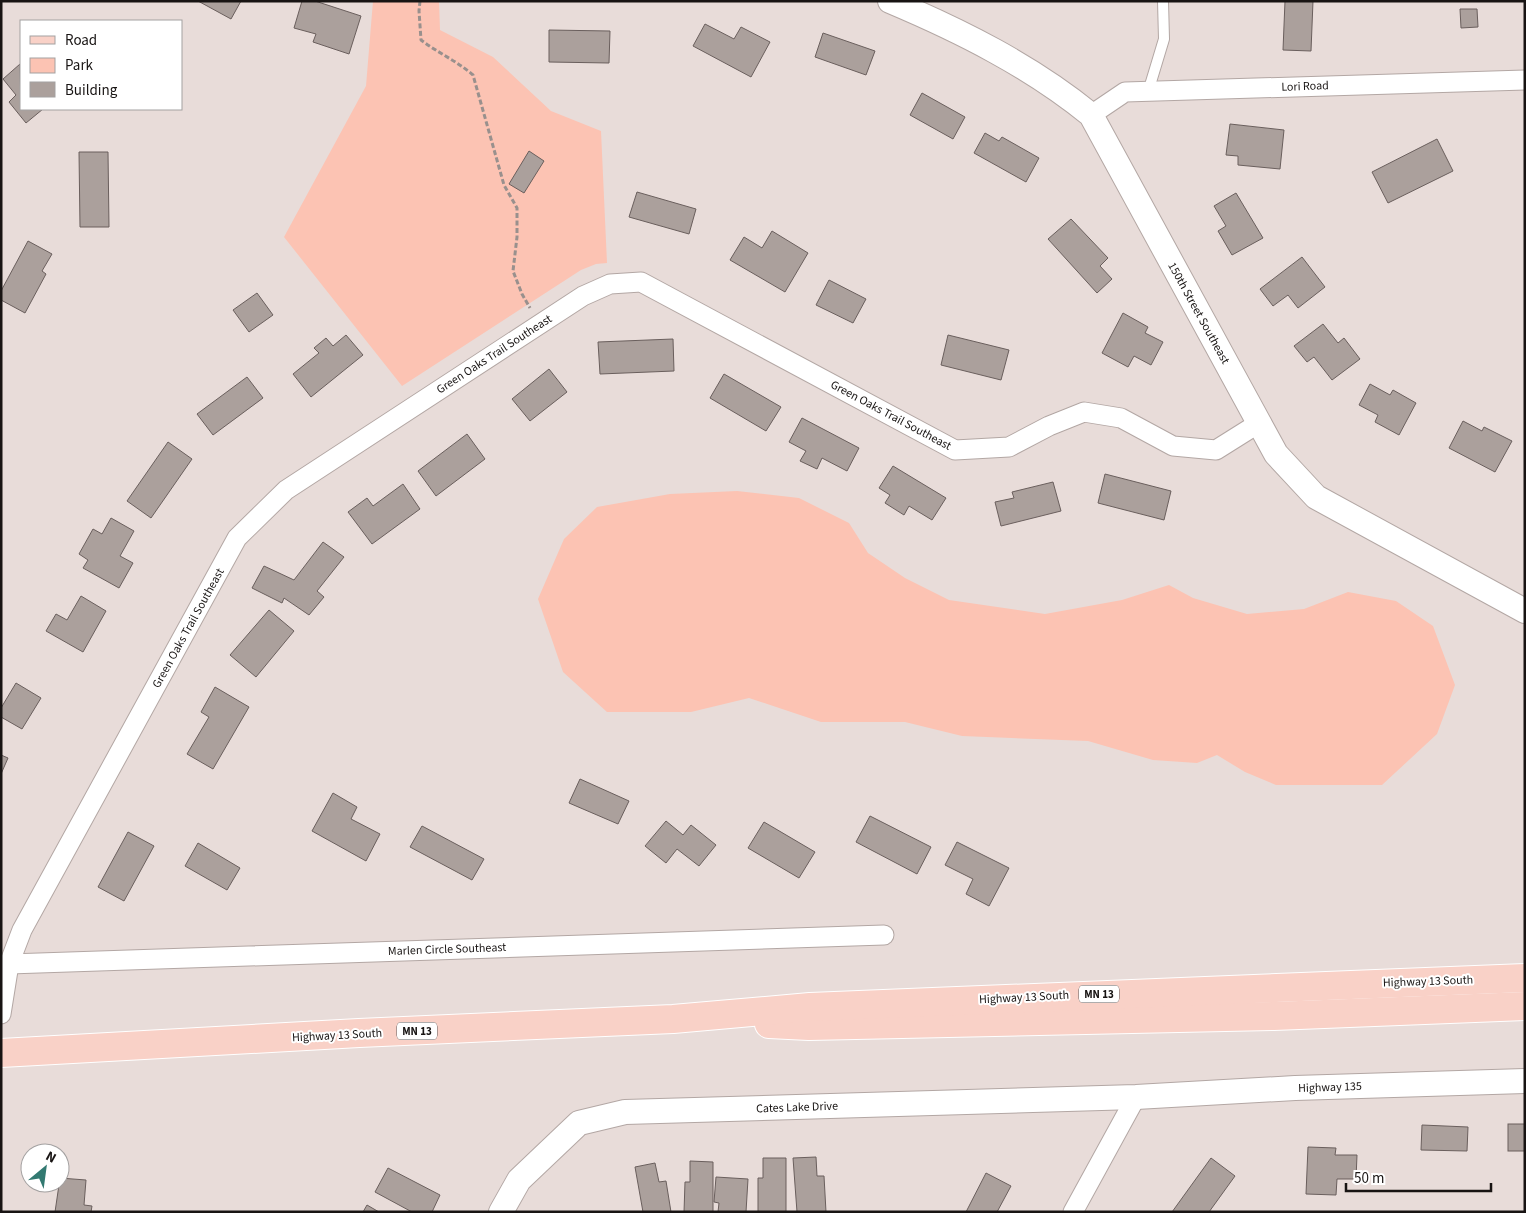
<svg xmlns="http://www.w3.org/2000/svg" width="1526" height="1213" viewBox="0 0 1526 1213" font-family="'Source Sans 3',sans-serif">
  <rect width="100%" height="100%" fill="#e8dcd9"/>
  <g fill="#fcc3b3">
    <polygon points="373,1 439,1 440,30 493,57 551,111 601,131 607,263 596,264 581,270 402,386 284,237 366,86"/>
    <polygon points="737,491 799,498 849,523 868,553 905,578 949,600 1045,614 1122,600 1169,585 1193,598 1247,614 1304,609 1348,592 1396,601 1433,626 1455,685 1437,734 1382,785 1276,785 1245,772 1217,755 1197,763 1153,760 1088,741 962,736 905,722 821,722 749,698 691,712 607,712 563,672 538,599 564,539 597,507 670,494"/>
  </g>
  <g fill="#aba09c" stroke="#6a5f5d">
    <polygon points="198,1 241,1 231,19"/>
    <polygon points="302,1 315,1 361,16 349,54 313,42 316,34 294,28"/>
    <polygon points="1285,1 1313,1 1311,51 1283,50"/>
    <polygon points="1460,9 1477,9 1478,27 1461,28"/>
    <polygon points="705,24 734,39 741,27 770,42 751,77 693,46"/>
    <polygon points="549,30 610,31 609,63 549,62"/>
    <polygon points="823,33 875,51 866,75 815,57"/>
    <polygon points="20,64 21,109 43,109 26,123 9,102 16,95 3,79"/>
    <polygon points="922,93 965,117 953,139 910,115"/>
    <polygon points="1230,124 1284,130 1280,169 1238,165 1238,156 1226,155"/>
    <polygon points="985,133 999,141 1002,137 1039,158 1026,182 974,153"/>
    <polygon points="1437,139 1453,171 1388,203 1372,172"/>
    <polygon points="529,151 544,161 524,193 509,184"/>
    <polygon points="79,152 108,152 109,227 80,227"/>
    <polygon points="637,192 696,209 689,234 629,217"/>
    <polygon points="1236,193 1263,238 1232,255 1218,231 1226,226 1214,206"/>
    <polygon points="1071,219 1108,258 1100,266 1112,279 1097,293 1048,239"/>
    <polygon points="772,231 808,253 785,292 730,260 744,237 762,248"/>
    <polygon points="28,241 52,254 42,271 46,274 25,313 1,300 1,291"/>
    <polygon points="1302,257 1325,287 1298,308 1288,295 1273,306 1260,289"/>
    <polygon points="829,280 866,299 853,323 816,305"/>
    <polygon points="257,293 273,315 249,332 233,310"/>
    <polygon points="1123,313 1148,327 1145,333 1163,342 1151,365 1134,356 1128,367 1102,353"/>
    <polygon points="1323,324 1338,343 1344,338 1360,359 1332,380 1314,357 1307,362 1294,346"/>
    <polygon points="346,335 363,355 311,397 293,374 319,353 314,348 326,338 333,346"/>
    <polygon points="948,335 1009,350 1001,380 941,365"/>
    <polygon points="673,339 674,371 600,374 598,342"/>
    <polygon points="549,369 567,392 530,421 512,399"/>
    <polygon points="724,374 781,407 766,431 710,398"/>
    <polygon points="247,377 263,398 213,435 197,414"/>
    <polygon points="1370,384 1390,395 1393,390 1416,403 1399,435 1375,422 1378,415 1359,405"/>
    <polygon points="802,418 859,448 847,471 822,458 817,469 800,461 806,451 789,442"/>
    <polygon points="1463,421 1482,431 1484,427 1512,441 1495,472 1449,448"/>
    <polygon points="467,434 485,459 436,496 418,471"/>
    <polygon points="168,442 192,459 151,518 127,501"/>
    <polygon points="893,466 946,498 932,520 909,506 904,515 885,503 890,495 879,488"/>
    <polygon points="1105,474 1171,491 1164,520 1098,503"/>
    <polygon points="1053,482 1061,511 1001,526 995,502 1014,498 1012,492"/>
    <polygon points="403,484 420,509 372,544 348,512 367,498 373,506"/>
    <polygon points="111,518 134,531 120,556 133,563 119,588 83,568 88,560 79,554 93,529 102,534"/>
    <polygon points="323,542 344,557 317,591 324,597 309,615 284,598 282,603 252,588 264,566 294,580"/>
    <polygon points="81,596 106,611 83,652 46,631 56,614 67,620"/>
    <polygon points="269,610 294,631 256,677 230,655"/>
    <polygon points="16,683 41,698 22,729 1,717 1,708"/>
    <polygon points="215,687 249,707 213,769 187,754 209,717 201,712"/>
    <polygon points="1,755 8,758 1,774"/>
    <polygon points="580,779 629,801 618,824 569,803"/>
    <polygon points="333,793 357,807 351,819 380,834 366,861 312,831"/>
    <polygon points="870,816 931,847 917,874 856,842"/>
    <polygon points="666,821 683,835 691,825 716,845 699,866 677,849 666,863 645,846"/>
    <polygon points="764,822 815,852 799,878 748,848"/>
    <polygon points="422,826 484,859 472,880 410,847"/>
    <polygon points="128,832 154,846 124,901 98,887"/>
    <polygon points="957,842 1009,868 989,906 966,894 973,879 945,865"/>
    <polygon points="198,843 240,868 227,890 185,866"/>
    <rect x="1508" y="1124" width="17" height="27"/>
    <polygon points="1422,1125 1468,1127 1467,1151 1421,1150"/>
    <polygon points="1308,1147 1336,1148 1335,1155 1357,1155 1356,1179 1337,1179 1336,1195 1306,1194"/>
    <polygon points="816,1157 817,1176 824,1176 826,1212 797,1212 793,1158"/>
    <polygon points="763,1158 786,1158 786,1212 758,1212 758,1178 763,1178"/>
    <polygon points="1211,1158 1235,1176 1209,1212 1172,1212"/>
    <polygon points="690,1161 713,1162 713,1212 684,1212 685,1182 690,1182"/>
    <polygon points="655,1163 659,1182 666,1181 671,1212 643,1212 635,1167"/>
    <polygon points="388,1168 440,1195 432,1212 412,1212 375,1192"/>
    <polygon points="986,1173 1011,1186 997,1212 966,1212"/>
    <polygon points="716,1177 748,1179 746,1212 718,1212 719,1203 714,1202"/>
    <polygon points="60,1178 86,1180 84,1205 92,1206 91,1212 55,1212"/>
    <polygon points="367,1205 379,1212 363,1212"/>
  </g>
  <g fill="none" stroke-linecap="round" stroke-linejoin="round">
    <g stroke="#b3a7a4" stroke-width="12">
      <polyline id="service" points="1148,92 1164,39 1163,1"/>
    </g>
    <g stroke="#b3a7a4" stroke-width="21">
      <g id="minor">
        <polyline points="1091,115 1125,92 1525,80"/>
        <polyline points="9,964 884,935"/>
        <polyline points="1,1014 9,964 22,930 237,538 286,490 583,296 610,284 641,282 955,450 1009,447 1049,426 1084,412 1121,418 1173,446 1216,450 1259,423"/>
        <polyline points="1073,1212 1136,1097"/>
      </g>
    </g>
    <g stroke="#b3a7a4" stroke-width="26">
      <g id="tertiary">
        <path d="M890,1C961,31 1031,66 1091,115L1276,454L1316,497L1525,611"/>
        <polyline points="501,1212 519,1180 579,1123 625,1112 1136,1097 1295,1088 1525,1081"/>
      </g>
    </g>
    <g stroke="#fff" stroke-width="30">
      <g id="primary">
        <polyline points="769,1024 809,1026 1274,1016 1525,1006"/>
        <polyline points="1,1053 359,1033 673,1019 810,1007 1525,978"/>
      </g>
    </g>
    <path stroke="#99908d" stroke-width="3" stroke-dasharray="5 2.5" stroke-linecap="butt" d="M420,1L419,11L421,40C438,53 457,61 473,75L504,185L517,208V237L513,271L522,294L530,308"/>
    <use href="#service" stroke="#fff" stroke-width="10"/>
    <use href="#minor" stroke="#fff" stroke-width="19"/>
    <use href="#tertiary" stroke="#fff" stroke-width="24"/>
    <use href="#primary" stroke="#f9d1c7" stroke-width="28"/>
  </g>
  <g text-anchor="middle" stroke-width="4" stroke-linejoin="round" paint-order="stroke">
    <g fill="#fff" stroke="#5d5a5a" stroke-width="1">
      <rect x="1079" y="985.5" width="40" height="17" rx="4"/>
      <rect x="397" y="1022.5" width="40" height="17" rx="4"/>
    </g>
    <g font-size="11" font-weight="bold" fill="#181413">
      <text x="1099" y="998">MN 13</text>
      <text x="417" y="1035">MN 13</text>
    </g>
    <g font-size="12" fill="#181413" stroke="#fff">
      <text transform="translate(1305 86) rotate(-2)" y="4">Lori Road</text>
      <text transform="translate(1199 313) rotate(61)" y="4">150th Street Southeast</text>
      <text transform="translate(494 354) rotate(-33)" y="4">Green Oaks Trail Southeast</text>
      <text transform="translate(891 415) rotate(28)" y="4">Green Oaks Trail Southeast</text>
      <text transform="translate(188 628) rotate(-61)" y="4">Green Oaks Trail Southeast</text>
      <text transform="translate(447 949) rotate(-2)" y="4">Marlen Circle Southeast</text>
      <text transform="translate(1428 981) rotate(-2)" y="4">Highway 13 South</text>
      <text transform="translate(1024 997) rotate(-3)" y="4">Highway 13 South</text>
      <text transform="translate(337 1035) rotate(-3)" y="4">Highway 13 South</text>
      <text transform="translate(1330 1087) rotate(-2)" y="4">Highway 135</text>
      <text transform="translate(797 1107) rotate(-2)" y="4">Cates Lake Drive</text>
    </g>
  </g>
  <rect width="1526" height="1213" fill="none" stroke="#181413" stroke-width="5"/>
  <rect x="20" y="20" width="162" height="90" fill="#ffffff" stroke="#a3a1a1"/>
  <rect x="30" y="36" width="25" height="8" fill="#f9d1c7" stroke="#a3a1a1"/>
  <text x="65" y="45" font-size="15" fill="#181413">Road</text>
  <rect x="30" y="58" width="25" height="15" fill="#fcc3b3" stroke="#a3a1a1"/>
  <text x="65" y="70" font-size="15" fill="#181413">Park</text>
  <rect x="30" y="82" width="25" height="15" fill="#aba09c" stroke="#a3a1a1"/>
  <text x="65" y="95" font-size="15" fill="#181413">Building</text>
  <g transform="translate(45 1168) rotate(29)"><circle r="24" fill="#ffffff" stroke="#a3a1a1"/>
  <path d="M0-4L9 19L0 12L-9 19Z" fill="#327971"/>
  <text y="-8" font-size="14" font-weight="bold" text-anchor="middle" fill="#181413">N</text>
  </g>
  <path d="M1346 1183v8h145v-8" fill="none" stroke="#181413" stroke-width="2.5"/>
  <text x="1354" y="1183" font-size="15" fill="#181413" stroke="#ffffff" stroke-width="4" paint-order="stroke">50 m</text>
</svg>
